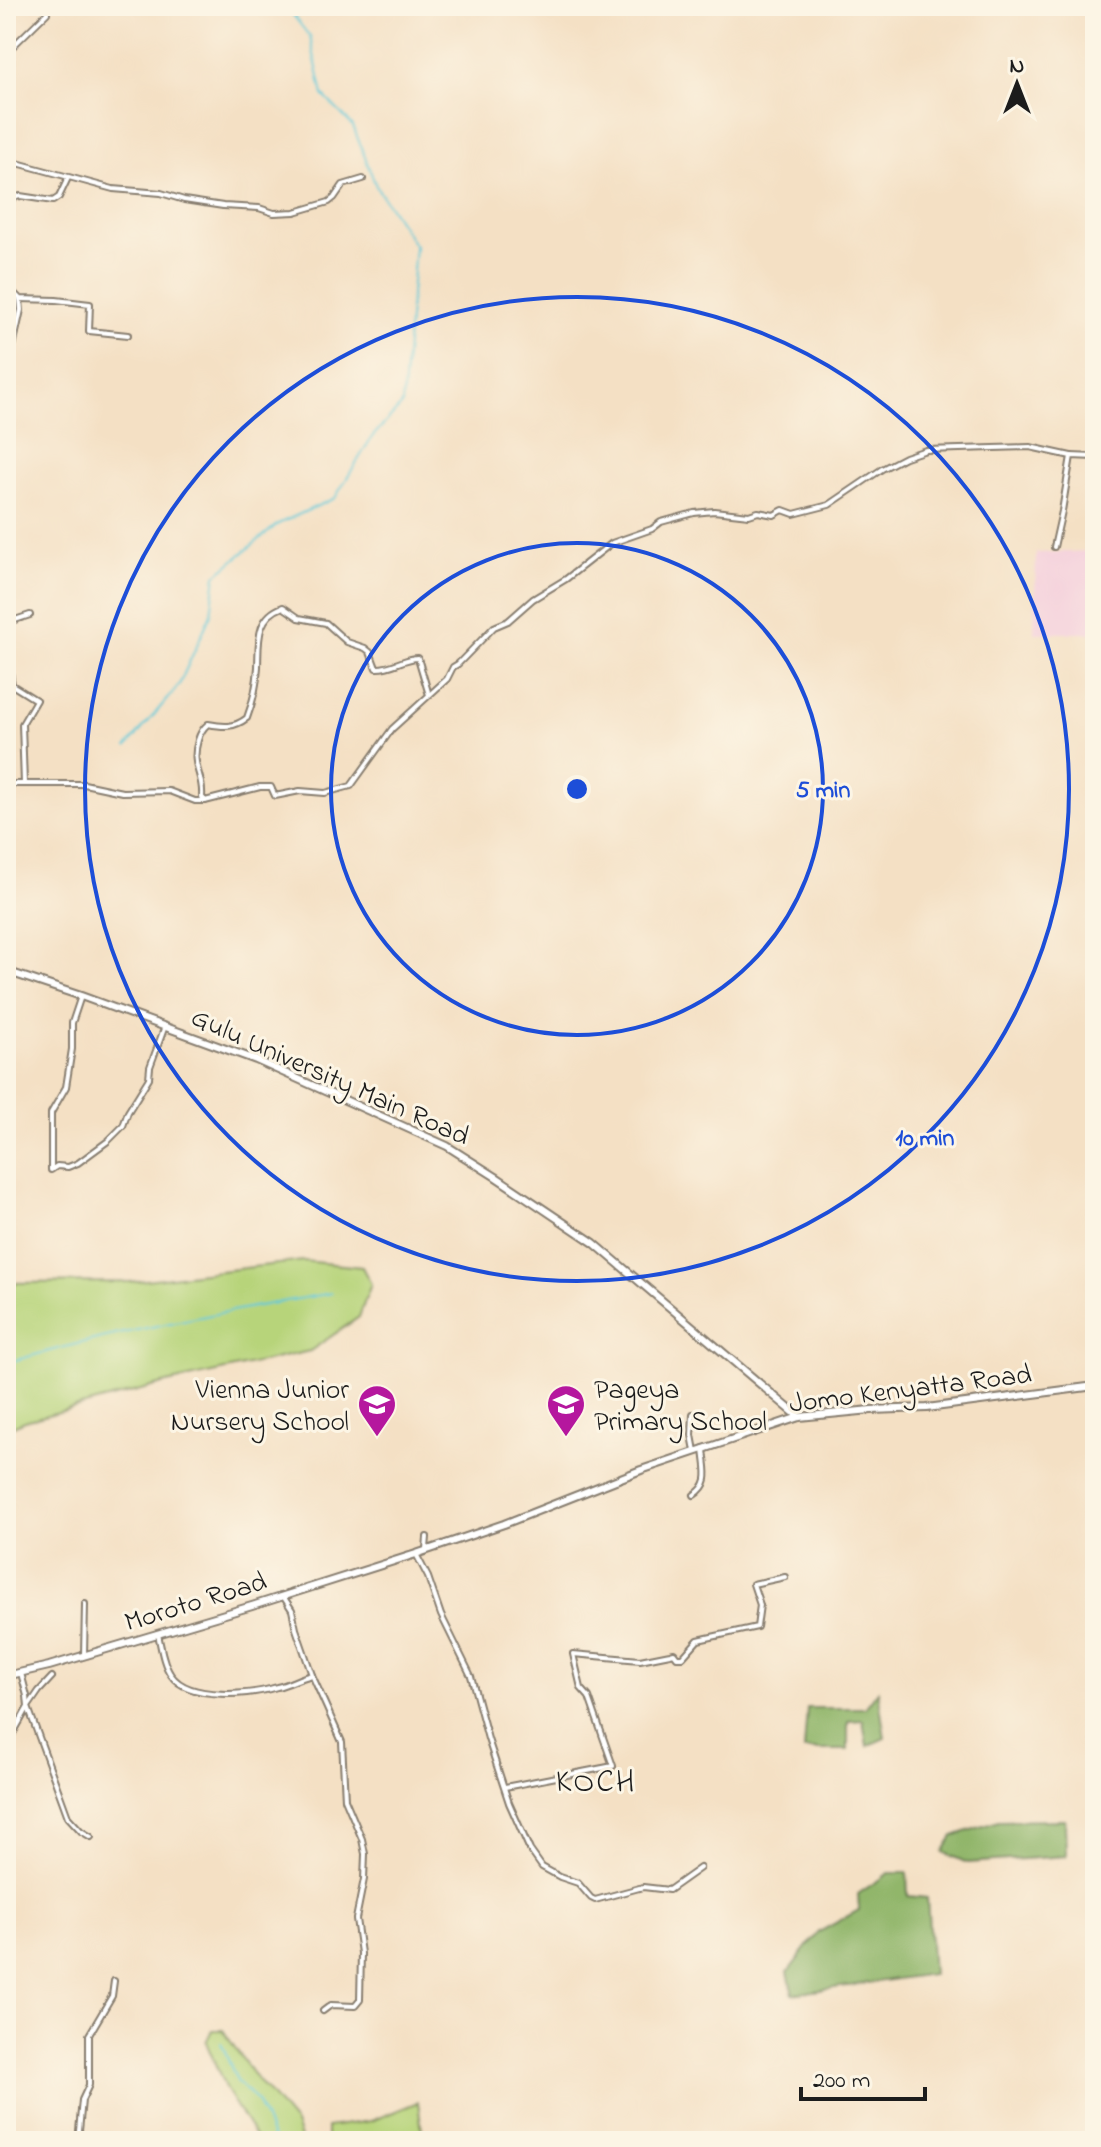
<svg xmlns="http://www.w3.org/2000/svg" width="1101" height="2147" viewBox="0 0 1101 2147" font-family="'Indie Flower',sans-serif">
  <rect width="100%" height="100%" fill="#fcf5e5"/>
  <filter id="ink" filterUnits="userSpaceOnUse"><feTurbulence type="fractalNoise" baseFrequency=".0125" numOctaves="2"/><feDisplacementMap in="SourceGraphic" scale="16" xChannelSelector="R" yChannelSelector="G"/><feConvolveMatrix kernelMatrix="1 2 1 2 8 2 1 2 1" color-interpolation-filters="sRGB"/></filter>
  <filter id="wash" filterUnits="userSpaceOnUse"><feTurbulence type="fractalNoise" baseFrequency=".006" numOctaves="4" result="noise"/><feDisplacementMap in="SourceGraphic" scale="32" xChannelSelector="R" yChannelSelector="G"/><feGaussianBlur stdDeviation="1.8" result="paint"/><feColorMatrix in="noise" values="0 0 0 0 0 0 0 0 0 0 0 0 0 0 0 0 0 1.4 0 .05"/><feComposite in="paint" operator="in"/></filter>
  <g filter="url(#wash)">
    <rect width="100%" height="100%" fill="#f4e0c4"/>
    <polygon fill="#f4cfdc" points="1091,551 1095,594 1095,633 1034,633 1036,553"/>
    <g fill="#b7d47a" stroke="#6a784b" stroke-width="2">
      <polygon points="303,1261 362,1267 371,1284 359,1317 310,1351 167,1383 25,1421 6,1429 6,1283 129,1282"/>
      <polygon points="212,2030 223,2030 252,2073 295,2124 301,2141 258,2141 226,2090 206,2042"/>
      <polygon points="418,2102 423,2138 422,2141 327,2141 327,2127 371,2121"/>
    </g>
    <g fill="#91b66a" stroke="#566943" stroke-width="2">
      <polygon points="878,1691 885,1738 867,1746 863,1720 848,1721 848,1750 804,1750 807,1708 865,1708"/>
      <polygon points="1065,1820 1066,1856 967,1863 943,1852 953,1836 998,1821"/>
      <polygon points="889,1873 907,1873 908,1896 927,1898 932,1974 793,1994 788,1972 819,1932 859,1910 858,1894"/>
    </g>
    <g fill="none" stroke-linecap="round" stroke-linejoin="round">
      <g stroke="#5dc8d8" stroke-width="2">
        <polyline points="127,747 179,685 211,614 216,575 278,524 335,498 372,437 402,405 415,246 376,186 353,126 323,95 310,37 286,6"/>
        <path d="M6,1363C113,1332 222,1312 332,1293"/>
        <polyline points="221,2043 237,2081 258,2103 272,2137 276,2141"/>
      </g>
    </g>
  </g>
  <g filter="url(#ink)">
    <g fill="none" stroke-linecap="round" stroke-linejoin="round">
      <g stroke="#887e70" stroke-width="8">
        <g id="street">
          <polyline points="6,53 47,13 47,6"/>
          <polyline points="6,160 113,189 161,193 184,200 223,206 259,208 274,213 295,212 329,202 334,198 343,185 363,179"/>
          <polyline points="6,200 20,196 53,201 59,197 68,178"/>
          <polyline points="6,285 20,299 56,300 90,304 89,331 128,335"/>
          <polyline points="6,378 21,310 20,299"/>
          <polyline points="1054,547 1062,511 1071,456 1095,457"/>
          <polyline points="6,623 30,615"/>
          <polyline points="6,645 12,685 36,700 22,724 24,784"/>
          <path d="M429,695L418,658C404,658 391,669 376,668L370,652L365,648L347,642L326,623L299,618L283,607C255,617 259,643 258,667C257,684 253,702 247,718C234,728 224,727 208,724C202,729 200,733 198,740C190,767 204,774 202,797L205,801L260,787H271L275,796L300,791L325,793L351,786L392,729L447,679L453,667L458,664L494,627L508,621L533,599L566,579L612,543L652,529L661,522L694,513L714,511L749,515L758,512L774,515L783,510L794,514L829,505L882,469L905,457L926,450L1030,447L1071,456"/>
          <polyline points="6,784 84,784 122,792 169,791 195,801 205,801"/>
          <polyline points="81,996 72,1023 72,1049 66,1087 51,1113 51,1170 57,1166 68,1167 78,1163 108,1141 123,1126 128,1112 149,1078 150,1067 165,1026"/>
          <polyline points="693,1414 692,1435 695,1451"/>
          <path d="M694,1495C713,1483 705,1468 704,1448"/>
          <polyline points="426,1549 427,1537"/>
          <polyline points="416,1554 428,1577 441,1615 471,1676 488,1739 509,1803 530,1850 542,1867 560,1877 578,1883 591,1898 595,1900 643,1887 669,1890 700,1868"/>
          <polyline points="283,1596 292,1610 296,1629 312,1675 342,1742 345,1799 362,1839 365,1854 364,1879 356,1919 361,1953 360,2000 355,2006 331,2005 323,2011"/>
          <path d="M158,1634C161,1647 163,1664 171,1675C189,1701 251,1695 277,1687C290,1684 299,1678 312,1675"/>
          <polyline points="84,1655 85,1604"/>
          <polyline points="52,1677 39,1691 28,1707 68,1817 81,1831 91,1837"/>
          <polyline points="6,1746 28,1707 27,1696 21,1673"/>
          <polyline points="505,1787 613,1766 589,1697 581,1688 573,1654 640,1660 670,1654 674,1653 677,1657 683,1657 698,1640 757,1627 760,1605 753,1584 785,1577"/>
          <polyline points="78,2141 82,2100 89,2085 89,2035 112,1996 114,1981"/>
        </g>
      </g>
      <g stroke="#887e70" stroke-width="10">
        <g id="secondary">
          <polyline points="6,971 81,996 256,1060 447,1146 496,1177 594,1243 799,1417"/>
          <polyline points="6,1676 49,1666 252,1606 416,1554 504,1524 641,1470 799,1417 871,1410 927,1408 1095,1386"/>
        </g>
      </g>
      <use href="#street" stroke="#fff" stroke-width="4"/>
      <use href="#secondary" stroke="#fff" stroke-width="6"/>
    </g>
  </g>
  <g fill="none" stroke="#1d4ed8" stroke-width="4">
    <circle cx="577" cy="789" r="246"/>
    <circle cx="577" cy="789" r="492"/>
  </g>
  <defs>
    <g id="school-pin" transform="scale(2)"><path d="M0 17L-7.5 6A9.5 9.5 0 1 1 7.5 6Z" fill="#b5179e" stroke="#fcf5e5"/><path d="M0-5L7-2L0 1L-7-2ZM-4 1L0 2.5L4 1V4Q0 6-4 4Z" fill="#fff"/></g>
  </defs>
  <g fill-rule="evenodd">
    <use href="#school-pin" x="377" y="1404"/>
    <use href="#school-pin" x="566" y="1404"/>
  </g>
  <g text-anchor="middle" stroke-width="6" stroke-linejoin="round" paint-order="stroke">
    <g font-size="28" fill="#1c1c1c" stroke="#fcf5e5">
      <text transform="translate(331 1075) rotate(24)" y="10">Gulu University Main Road</text>
      <text transform="translate(910 1387) rotate(-7)" y="10">Jomo Kenyatta Road</text>
      <text transform="translate(195 1600) rotate(-17)" y="10">Moroto Road</text>
    </g>
    <g font-size="28" fill="#1c1c1c" stroke="#fcf5e5" text-anchor="end">
      <text x="349" y="1398">Vienna Junior<tspan x="349" dy="32">Nursery School</tspan></text>
      <text x="594" y="1398" text-anchor="start">Pageya<tspan x="594" dy="32">Primary School</tspan></text>
    </g>
    <g font-size="32" letter-spacing="2" fill="#1c1c1c" stroke="#fcf5e5">
      <text x="596" y="1791">KOCH</text>
    </g>
  </g>
  <circle cx="577" cy="789" r="12" fill="#1d4ed8" stroke="#fcf5e5" stroke-width="4"/>
  <g font-size="24" text-anchor="middle" font-weight="bold" fill="#1d4ed8" stroke="#fcf5e5" stroke-width="6" stroke-linejoin="round" paint-order="stroke">
    <text x="823" y="797">5 min</text>
    <text x="925" y="1145">10 min</text>
  </g>
  <rect width="1101" height="2147" fill="none" stroke="#fcf5e5" stroke-width="32"/>
  <g transform="translate(1017 84)" stroke="#fcf5e5" stroke-width="6" paint-order="stroke">
  <path d="M0-6L14 30L0 20L-14 30Z" fill="#1c1c1c"/>
  <text y="-12" font-size="22" font-weight="bold" text-anchor="middle" fill="#1c1c1c">N</text>
  </g>
  <path d="M801 2087v12h124v-12" fill="none" stroke="#1c1c1c" stroke-width="4"/>
  <text x="813" y="2087" font-size="24" fill="#1c1c1c" stroke="#fcf5e5" stroke-width="6" paint-order="stroke">200 m</text>
</svg>
